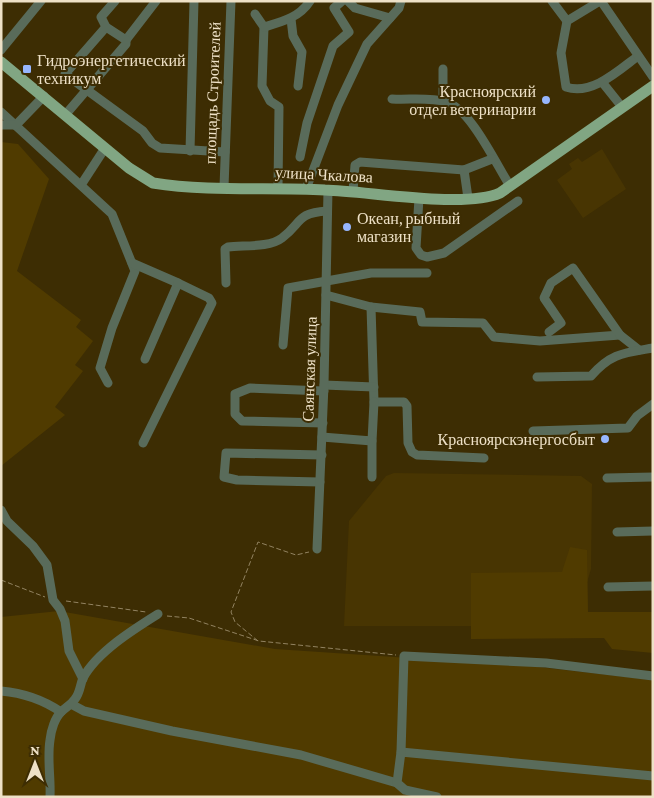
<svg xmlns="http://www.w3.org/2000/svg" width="654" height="798" viewBox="0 0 654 798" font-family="'Crimson Pro',serif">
  <rect width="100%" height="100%" fill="#3d2d03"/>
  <g fill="#483502">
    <polygon points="602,149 626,189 583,218 557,180 572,169 569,164 578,158 582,162"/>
    <polygon points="394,473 581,476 592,484 591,569 574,626 344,626 349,521 386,476"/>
  </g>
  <g fill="#503b00">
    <polygon points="1,142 18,144 49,179 17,271 81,320 76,327 93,341 75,365 83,371 55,407 65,415 1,466"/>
    <polygon points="570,547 587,550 588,612 653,612 653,653 612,649 604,638 471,639 471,573 562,572"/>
    <polygon points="59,611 275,649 529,666 653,680 653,797 1,797 1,617"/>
  </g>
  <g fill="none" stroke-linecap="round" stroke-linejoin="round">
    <g stroke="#928361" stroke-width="1" stroke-dasharray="5 2.5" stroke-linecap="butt">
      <polyline points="1,580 45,597"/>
      <polyline points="66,601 146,612"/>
      <polyline points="167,616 189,618 259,641 396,655"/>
      <polyline points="258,641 235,622 231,612 258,542 296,555 309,552"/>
    </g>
    <g stroke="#596b5a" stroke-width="9">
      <polyline points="348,1 355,8 390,18"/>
      <polyline points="552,1 567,21"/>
      <path d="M600,1L567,21L561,53L566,87C592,96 619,70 638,56"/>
      <polyline points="601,1 653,77"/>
      <polyline points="255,14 264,27 262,86 270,101 279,107 278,188"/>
      <polyline points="291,19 293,36 302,52 298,86"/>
      <polyline points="106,27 65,74 143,131 152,143 160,148 225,152"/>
      <path d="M264,27C281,22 299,18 310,1"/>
      <polyline points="126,40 156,1"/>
      <polyline points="1,50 41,1"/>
      <polyline points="602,82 622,107"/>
      <path d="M392,99C409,100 430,97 446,102C470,108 496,164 510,186"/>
      <polyline points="443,101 443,69"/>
      <polyline points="1,112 112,214 135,271 112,328 100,368 108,383"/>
      <polyline points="66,114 126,44 126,40 106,27 101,17 115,1"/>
      <polyline points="1,125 16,125 44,96"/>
      <polyline points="190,151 194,1"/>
      <polyline points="300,157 307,123 333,46 349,32 334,8 342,1"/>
      <polyline points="81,185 105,148"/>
      <polyline points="224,187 231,1"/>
      <polyline points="306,189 338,105 367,44 399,8 401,1"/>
      <polyline points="353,191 355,165 360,162 464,170"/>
      <polyline points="419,198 416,248 421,255 427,257 444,253 518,201"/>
      <polyline points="468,198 464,170 492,159"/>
      <polyline points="132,263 178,283 145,359"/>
      <path d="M226,283L225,249L228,247C243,245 269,248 282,238C302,223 296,213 327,211"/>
      <polyline points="326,295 371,307 420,312 422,322 483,323 494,337 540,341 620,335"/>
      <polyline points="371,307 374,402 404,402 407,406 408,443 412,452 417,455 484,458"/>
      <polyline points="549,332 561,323 544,298 551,283 573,268 620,335 639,350"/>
      <polyline points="283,345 288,288 371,273 427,273"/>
      <path d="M537,377L591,376C611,353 624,353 653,348"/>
      <polyline points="324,385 374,387"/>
      <polyline points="323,423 242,421 235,414 235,394 250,388 324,391"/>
      <polyline points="533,431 628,428 637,416 653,404"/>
      <polyline points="322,437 372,441 374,402"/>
      <polyline points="143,443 212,303 209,298 178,283"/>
      <polyline points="372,477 372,441"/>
      <polyline points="607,478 653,477"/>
      <polyline points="320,482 237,480 224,477 226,453 322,455"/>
      <polyline points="1,510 7,521 33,546 47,565 53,600 60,609 65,621 69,651 83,679"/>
      <polyline points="617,532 653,531"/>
      <polyline points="317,549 324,385 328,190"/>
      <polyline points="608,587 653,586"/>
      <path d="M1,691C24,693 42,699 61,712"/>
      <polyline points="71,704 84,711 172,731 301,755 397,783"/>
      <polyline points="401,752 653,776"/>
      <path d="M50,797C51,778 47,759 50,740C51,730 55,718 61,712C66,707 71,705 75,699C80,693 80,685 83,678C97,652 134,629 158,614"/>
      <polyline points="437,797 405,790 397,783 401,752 404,656 546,663 653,676"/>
    </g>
    <path stroke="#81a683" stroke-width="11" d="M1,62L129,168L153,183C209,192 269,187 325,190C368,191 464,209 500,193L653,86"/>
  </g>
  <g fill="#97b6fd" stroke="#3d2d03" stroke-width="2">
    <rect x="22" y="64" width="10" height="10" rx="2.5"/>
    <circle cx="546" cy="100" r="5"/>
    <circle cx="347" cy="227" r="5"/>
    <circle cx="605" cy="439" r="5"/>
  </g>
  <g text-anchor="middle" stroke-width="4" stroke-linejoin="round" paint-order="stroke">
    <g font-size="16" fill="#eee1c7" stroke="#3d2d03" text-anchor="start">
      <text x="37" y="66">Гидроэнергетический<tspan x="37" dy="18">техникум</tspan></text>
      <text x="536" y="97" text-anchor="end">Красноярский<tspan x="536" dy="18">отдел ветеринарии</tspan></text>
      <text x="357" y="224">Океан, рыбный<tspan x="357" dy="18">магазин</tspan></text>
      <text x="595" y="445" text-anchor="end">Красноярскэнергосбыт</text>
    </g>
    <g font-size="16" fill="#eee1c7" stroke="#3d2d03">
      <text transform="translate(212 93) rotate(-88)" y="6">площадь Строителей</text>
      <text transform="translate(324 174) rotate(3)" y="6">улица Чкалова</text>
      <text transform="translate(309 369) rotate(-88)" y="6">Саянская улица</text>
    </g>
  </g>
  <rect width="654" height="798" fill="none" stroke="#eee1c7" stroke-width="5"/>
  <g transform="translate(35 763)" stroke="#3d2d03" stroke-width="4" paint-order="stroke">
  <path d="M0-4L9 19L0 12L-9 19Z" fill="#eee1c7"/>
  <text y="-8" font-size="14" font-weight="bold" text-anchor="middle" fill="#eee1c7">N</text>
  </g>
</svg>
